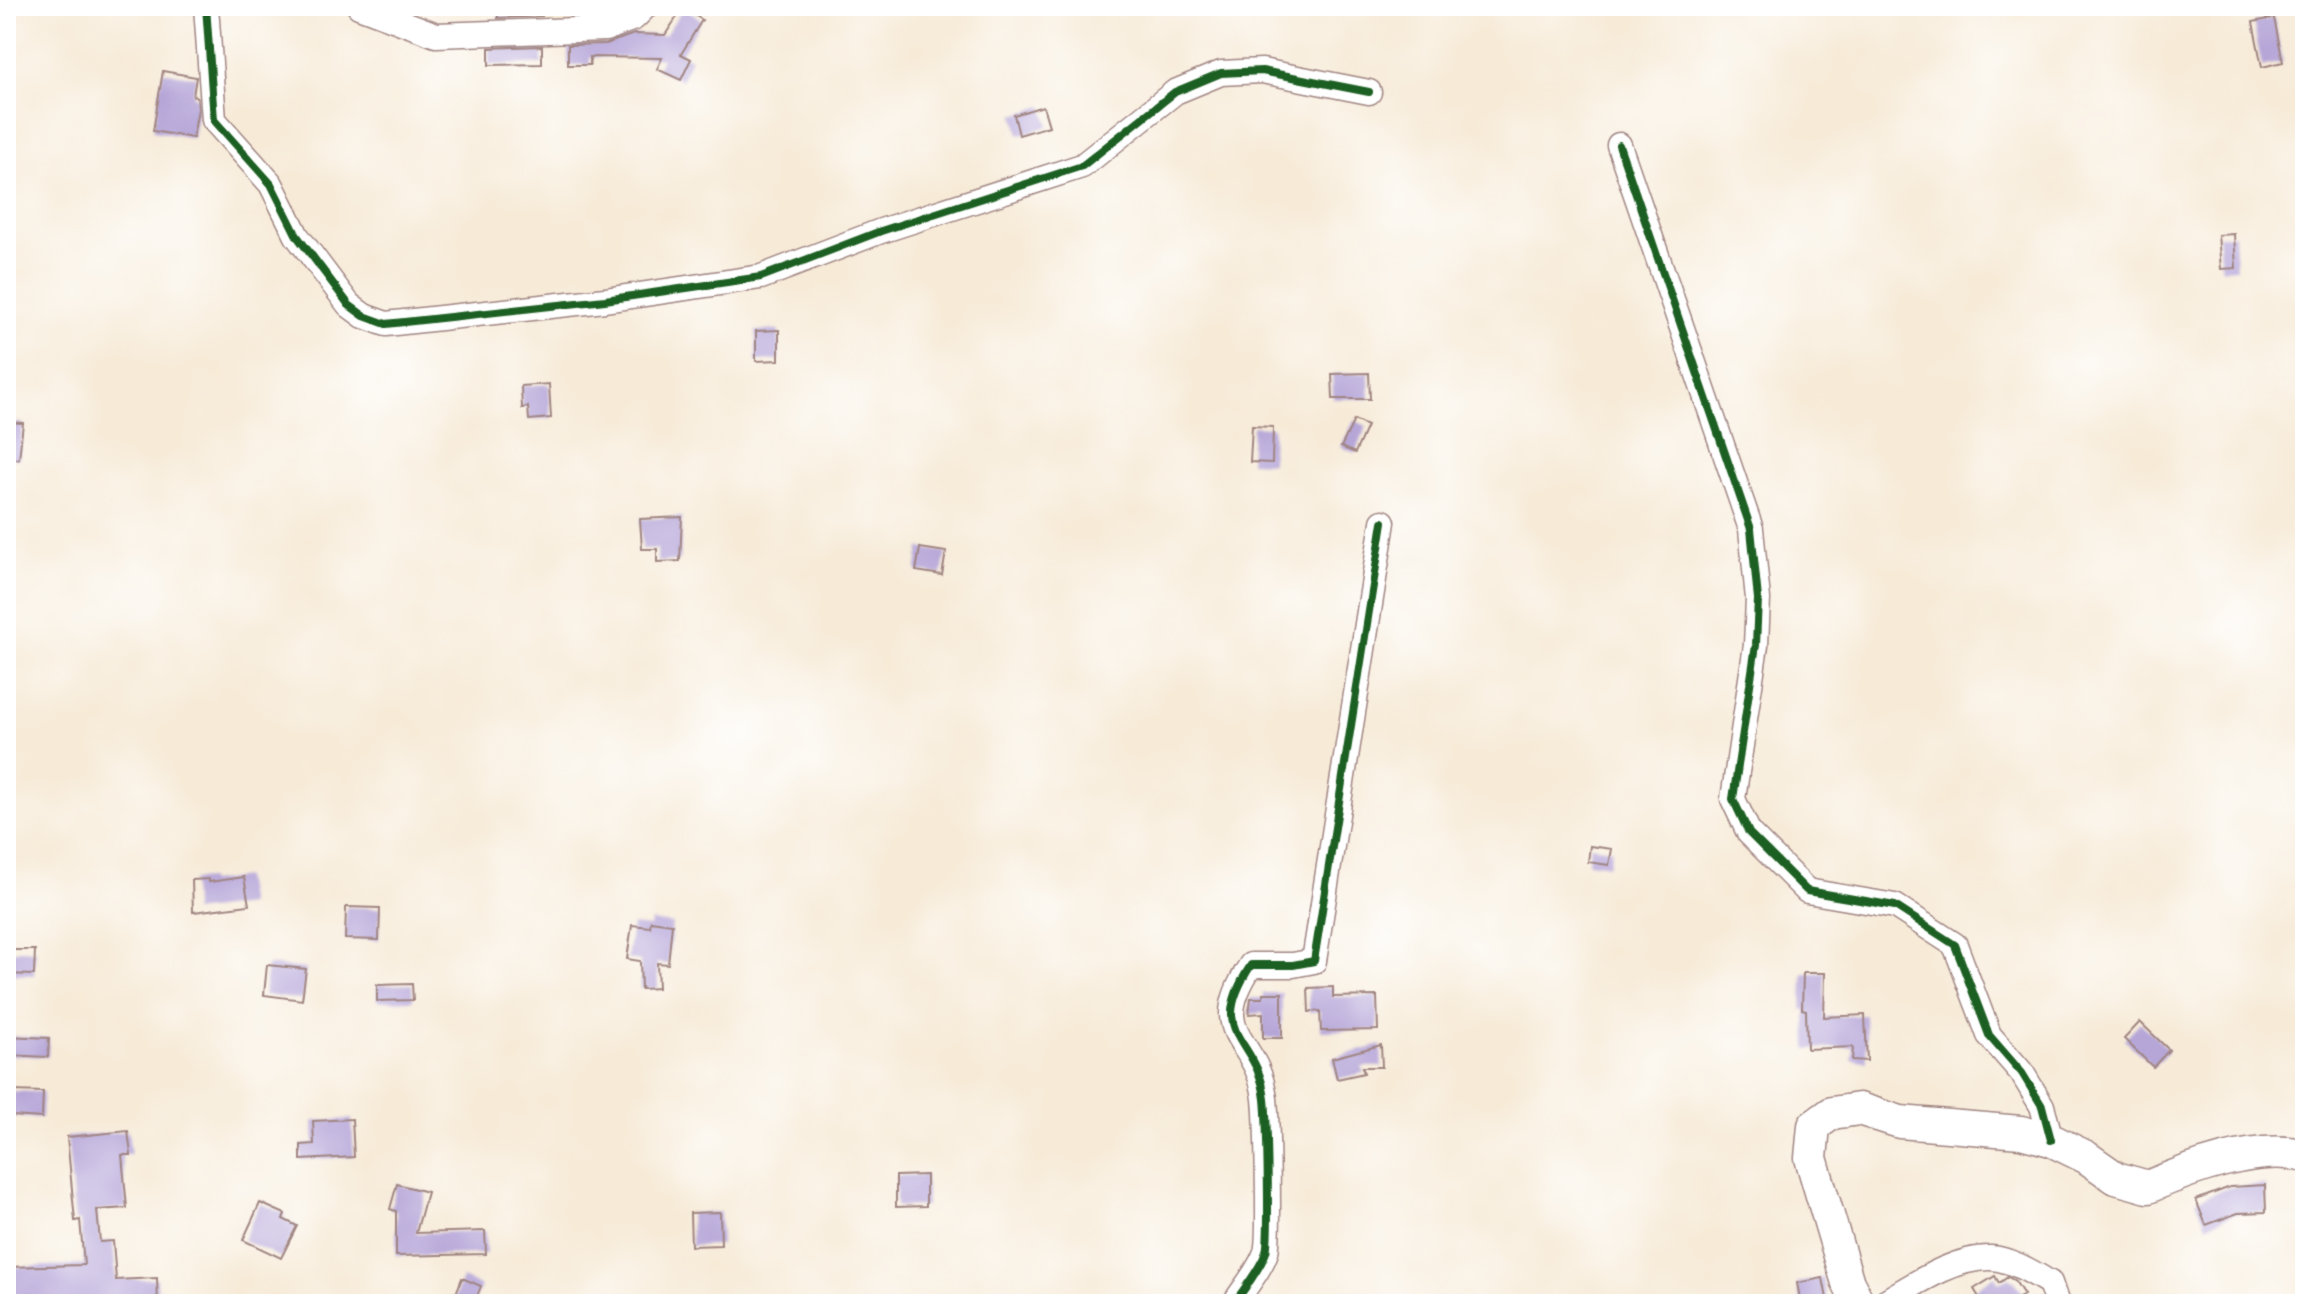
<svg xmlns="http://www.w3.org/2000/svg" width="2311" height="1310" viewBox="0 0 2311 1310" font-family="'IM FELL Double Pica',serif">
  <rect width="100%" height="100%" fill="#fff"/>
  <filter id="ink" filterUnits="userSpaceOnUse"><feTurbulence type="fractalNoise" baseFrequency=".0125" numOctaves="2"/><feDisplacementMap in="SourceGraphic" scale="16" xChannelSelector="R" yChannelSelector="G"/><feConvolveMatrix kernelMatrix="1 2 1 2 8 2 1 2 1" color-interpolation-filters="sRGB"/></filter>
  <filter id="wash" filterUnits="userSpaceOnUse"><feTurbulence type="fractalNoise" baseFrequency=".006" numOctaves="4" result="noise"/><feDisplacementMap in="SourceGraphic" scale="32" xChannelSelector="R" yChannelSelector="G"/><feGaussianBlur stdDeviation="1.8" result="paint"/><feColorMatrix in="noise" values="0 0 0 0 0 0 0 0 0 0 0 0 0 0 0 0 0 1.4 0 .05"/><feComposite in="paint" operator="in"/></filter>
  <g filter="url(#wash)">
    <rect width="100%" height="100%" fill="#f7ebd8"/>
    <g id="blocks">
      <g fill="#b6a6d8">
        <polygon points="498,6 542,6 542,16 498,18"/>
        <polygon points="683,8 702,20 681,54 691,59 681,80 657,69 662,58 590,57 590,65 568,65 568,45 606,44 634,34 665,35"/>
        <polygon points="2274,18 2283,62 2262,67 2253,22"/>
        <polygon points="542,46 542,64 489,65 489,48"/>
        <polygon points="163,71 196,77 193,96 197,97 198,109 193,138 153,131"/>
        <polygon points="1043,106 1049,126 1019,135 1014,115"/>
        <polygon points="2234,234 2236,268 2221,269 2218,235"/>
        <polygon points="779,330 779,360 756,361 756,331"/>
        <polygon points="1369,373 1370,399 1333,399 1332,374"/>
        <polygon points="549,384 551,418 529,420 528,407 522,408 521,386"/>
        <polygon points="1354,420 1367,426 1355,453 1341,447"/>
        <polygon points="6,422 23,423 19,459 6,458"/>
        <polygon points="1252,426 1273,427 1272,463 1250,462"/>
        <polygon points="682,517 680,561 657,562 657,549 642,549 640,519"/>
        <polygon points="920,548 946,552 942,575 916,571"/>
        <polygon points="1590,846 1612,849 1609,865 1588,862"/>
        <polygon points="244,877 249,905 193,912 192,880 209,879 209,882"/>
        <polygon points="346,907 380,908 379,940 345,939"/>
        <polygon points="651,921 672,924 668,964 657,963 658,988 641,989 640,961 627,959 632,925 650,927"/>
        <polygon points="6,950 35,950 34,975 6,974"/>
        <polygon points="267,965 306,969 302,1000 264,995"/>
        <polygon points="1803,973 1825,973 1824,1017 1865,1015 1867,1061 1852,1060 1853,1047 1807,1049 1806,1010 1802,1009"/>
        <polygon points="412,984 413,1000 377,1001 377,985"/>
        <polygon points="1333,987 1333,997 1377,996 1378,1030 1321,1031 1320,1011 1309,1012 1308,988"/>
        <polygon points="1263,993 1282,993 1282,1038 1263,1038 1263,1013 1249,1014 1251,998 1263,998"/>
        <polygon points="2140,1022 2169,1050 2153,1067 2124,1039"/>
        <polygon points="6,1036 49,1038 48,1057 6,1055"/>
        <polygon points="1381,1045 1382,1067 1362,1067 1364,1073 1337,1079 1332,1058"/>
        <polygon points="13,1091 43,1092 42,1118 12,1116"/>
        <polygon points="352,1119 354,1157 301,1160 301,1145 314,1144 313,1121"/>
        <polygon points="128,1131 131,1155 122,1155 127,1208 97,1210 100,1242 113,1241 116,1280 157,1278 158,1304 6,1304 6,1267 84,1265 80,1220 75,1221 67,1137"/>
        <polygon points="926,1175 926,1206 896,1207 896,1176"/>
        <polygon points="397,1184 427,1192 416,1233 485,1231 486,1254 396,1256 396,1211 390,1209"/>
        <polygon points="2265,1185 2266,1212 2238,1213 2206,1225 2196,1200 2230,1187"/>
        <polygon points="260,1203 285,1214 283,1219 297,1226 281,1258 243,1240"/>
        <polygon points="720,1212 721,1245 691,1246 690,1213"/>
        <polygon points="1995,1276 1999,1283 2008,1277 2015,1281 2024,1295 2008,1304 1983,1304 1974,1289"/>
        <polygon points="462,1278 481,1286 474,1304 452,1304"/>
        <polygon points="1823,1278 1828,1304 1801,1304 1797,1283"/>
      </g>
    </g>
  </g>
  <g filter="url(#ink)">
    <use href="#blocks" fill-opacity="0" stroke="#a08582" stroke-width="2"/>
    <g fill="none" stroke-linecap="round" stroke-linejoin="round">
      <g stroke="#a08582" stroke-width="27">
        <g id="minor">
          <polyline points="206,6 214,120 271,184 297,236 349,305 364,316 386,324 605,300 761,277 881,231 1082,166 1175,92 1221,73 1262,71 1369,92"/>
          <polyline points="359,6 436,35 605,29 634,18 646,6"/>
          <polyline points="1619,145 1751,529 1758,599 1756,645 1733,799 1749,833 1807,891 1895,906 1955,945 1989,1035 2022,1073 2042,1106 2051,1140"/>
          <path d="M1234,1304C1244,1288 1260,1270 1266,1252C1270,1239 1267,1118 1265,1099C1258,1035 1204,1038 1251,965H1293L1314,961L1383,522"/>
          <path d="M1881,1304C1912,1286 1953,1257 1991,1258C2011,1259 2033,1273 2050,1283L2057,1304"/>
        </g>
      </g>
      <g stroke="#a08582" stroke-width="35">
        <path id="major" d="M1859,1304L1848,1283L1811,1158L1814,1126L1832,1113L1859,1109L1900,1122L2021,1132L2051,1140L2086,1157L2116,1178L2148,1187C2189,1169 2259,1143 2305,1156"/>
      </g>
      <use href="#minor" stroke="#fff" stroke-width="24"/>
      <use href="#major" stroke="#fff" stroke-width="32"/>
      <g stroke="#fff" stroke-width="13">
        <g id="cycleway">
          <polyline points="206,6 214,120 271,184 297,236 349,305 364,316 386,324 605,300 761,277 881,231 1082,166 1175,92 1221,73 1262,71 1369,92"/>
          <polyline points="1619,145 1751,529 1758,599 1756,645 1733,799 1749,833 1807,891 1895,906 1955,945 1989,1035 2022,1073 2042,1106 2051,1140"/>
          <path d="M1234,1304C1244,1288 1260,1270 1266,1252C1270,1239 1267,1118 1265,1099C1258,1035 1204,1038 1251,965H1293L1314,961L1383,522"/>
        </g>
      </g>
      <use href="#cycleway" stroke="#1b5e20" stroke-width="8"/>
    </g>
  </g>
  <rect width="2311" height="1310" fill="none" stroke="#fff" stroke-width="32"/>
</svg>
